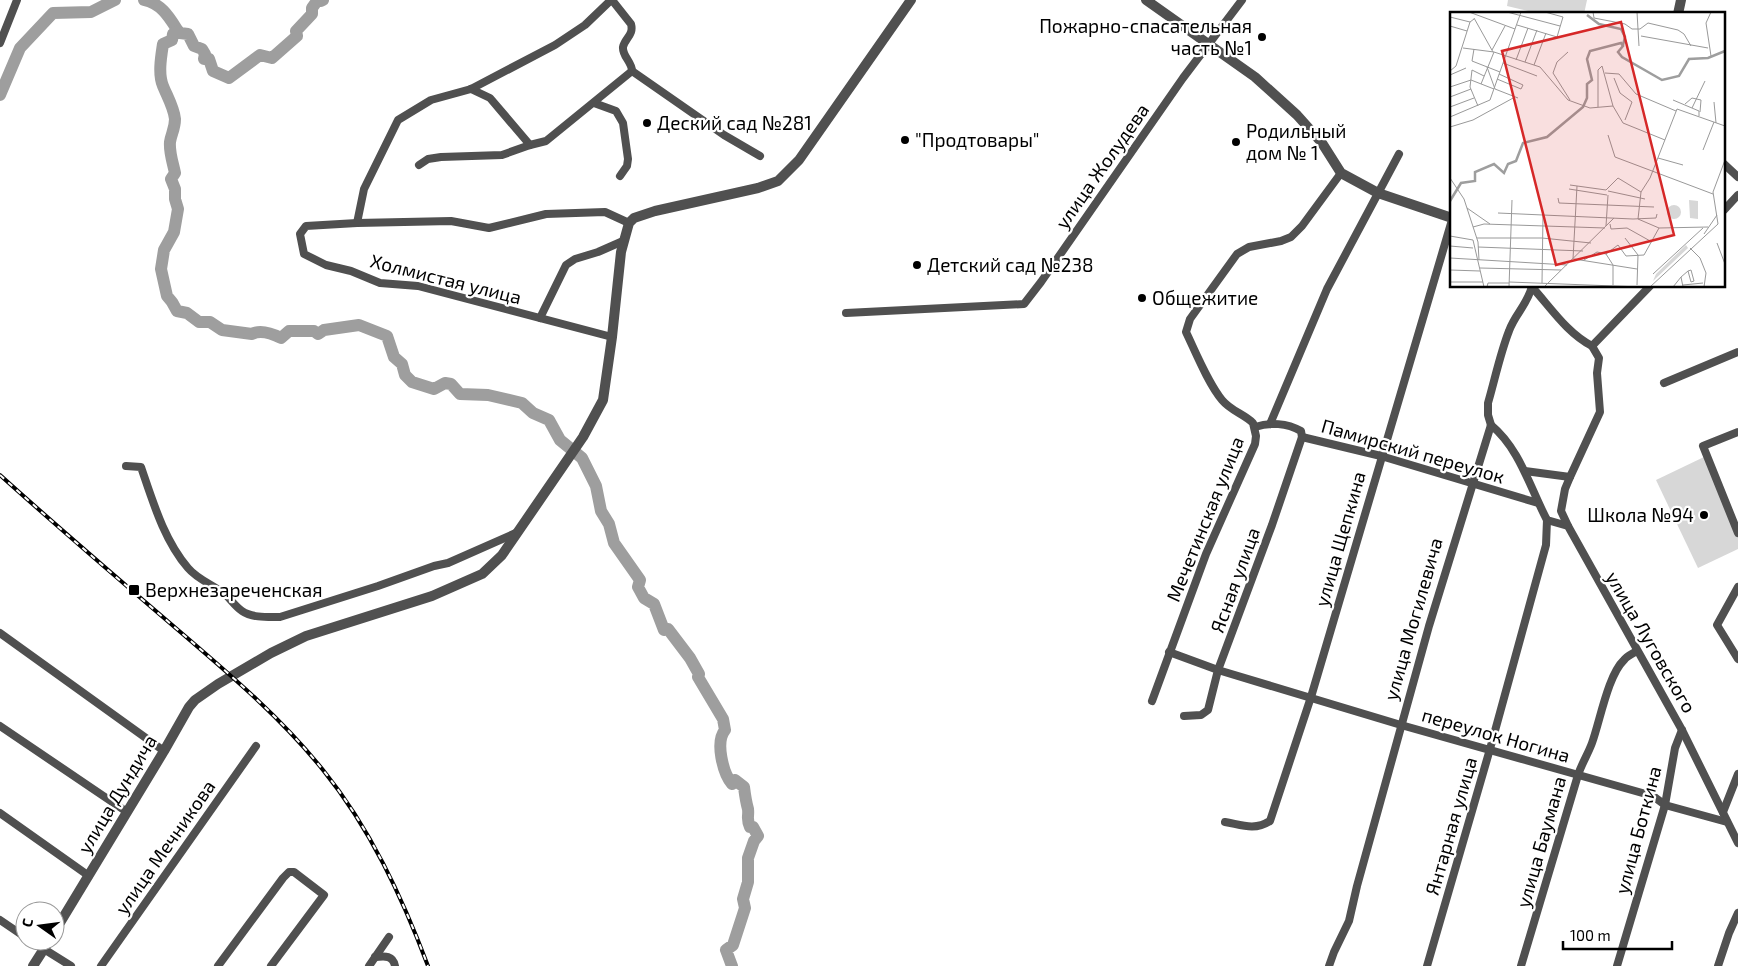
<svg xmlns="http://www.w3.org/2000/svg" width="1738" height="966" viewBox="0 0 1738 966" font-family="'Exo 2',sans-serif">
  <rect width="100%" height="100%" fill="#fff"/>
  <g fill="#d7d7d7">
    <polygon points="1508,0 1587,0 1584,14 1540,14 1507,6"/>
    <polygon points="1704,457 1738,529 1738,549 1698,568 1656,480"/>
  </g>
  <g fill="none" stroke-linecap="round" stroke-linejoin="round">
    <g stroke="#9e9e9e" stroke-width="12">
      <path d="M144,0C162,4 169,17 178,31"/>
      <path d="M323,0L321,1H317L312,8V14L296,31L297,36L272,58L260,55L229,78L213,71L209,59H204L205,54L202,49L194,46L188,34L180,33L178,31L173,34L172,40L163,44C161,57 158,74 163,86C167,96 174,108 175,119C175,129 171,134 170,142C169,152 173,163 175,173L171,179L175,189V199L178,209L174,232L164,250L161,269L167,296L172,302L177,311L187,313L199,322H210L222,330L252,334C261,329 273,334 281,338L289,331H314L318,334L324,330L359,325L387,336L394,357L402,364L405,375L412,382L434,389L445,383L451,384L460,394L488,395L522,403L533,413L549,420L560,440L582,458L596,486L601,511L609,524L614,543L640,580L638,587L644,598L654,604L664,630L668,629L690,658L699,674L698,677L723,719L725,730C715,742 723,773 732,784L735,780L744,787C745,795 746,802 748,809C749,817 746,818 750,827H753L758,836L754,841L748,858V882L743,899L745,908L733,945L726,950L732,966"/>
      <polyline points="0,95 20,48 53,13 91,12 115,0"/>
    </g>
    <g stroke="#505050" stroke-width="8">
      <path d="M612,0L631,24C634,35 625,38 623,47C622,56 632,62 632,71"/>
      <polyline points="0,43 17,0"/>
      <polyline points="471,89 490,98 530,145"/>
      <polyline points="594,103 616,111 623,123 628,159 627,166 620,176"/>
      <polyline points="1724,164 1738,177"/>
      <polyline points="419,165 428,159 441,157 502,155 530,145 546,141 632,71 724,135 760,156"/>
      <polyline points="1724,210 1738,195"/>
      <polyline points="357,223 364,189 398,120 431,100 471,89 555,45 585,25 611,0"/>
      <path d="M1532,287C1551,308 1567,333 1592,346"/>
      <polyline points="846,313 1024,304 1041,282 1183,78 1242,0"/>
      <polyline points="540,318 566,265 575,259 598,252 623,241"/>
      <polyline points="612,337 418,286 380,283 351,271 326,265 304,254 300,234 306,226 357,223 451,221 489,228 546,214 605,212 629,223"/>
      <polyline points="1664,383 1738,352"/>
      <polyline points="1270,424 1327,289 1399,154"/>
      <path d="M1491,425C1520,449 1530,488 1547,520L1568,526L1682,730L1738,843"/>
      <path d="M1255,427C1270,422 1287,423 1301,431L1302,437"/>
      <polyline points="1738,432 1703,446 1738,533"/>
      <polyline points="1302,437 1381,456 1538,503"/>
      <path d="M126,466L141,467C153,502 164,540 188,568C198,580 214,585 226,595C231,600 236,607 242,611C252,618 268,617 280,617L378,586L434,566L448,563L518,532"/>
      <polyline points="1525,471 1570,477 1600,412 1597,373 1599,358 1592,346 1650,286"/>
      <polyline points="1568,526 1561,511 1565,489 1570,477"/>
      <polyline points="1738,587 1717,625 1738,659"/>
      <polyline points="0,633 164,751"/>
      <polyline points="1169,652 1218,670 1401,725 1653,796 1665,805 1727,822"/>
      <path d="M1152,701L1206,554L1255,444L1256,436L1253,423C1244,414 1231,411 1222,400C1208,383 1196,353 1186,332L1190,319L1237,254L1249,247L1281,241L1291,237L1302,226L1341,173"/>
      <polyline points="1184,716 1201,715 1208,710 1218,670 1272,525 1302,437"/>
      <polyline points="0,726 127,812"/>
      <polyline points="1723,812 1738,774"/>
      <polyline points="0,813 89,876"/>
      <path d="M1225,822C1242,825 1254,831 1270,821L1311,697L1452,220"/>
      <polyline points="0,920 25,937"/>
      <polyline points="31,941 71,966"/>
      <path d="M375,957C385,956 393,955 395,966"/>
      <polyline points="101,966 256,746"/>
      <polyline points="218,966 283,878 289,872 294,872 324,895 271,966"/>
      <polyline points="369,966 389,937"/>
      <path d="M1329,966L1334,952L1349,921L1357,886L1429,626L1491,425L1488,415V403C1495,379 1500,354 1509,331C1515,314 1528,304 1532,286"/>
      <polyline points="1427,966 1490,749 1546,545 1547,520"/>
      <path d="M1521,966L1578,775C1582,763 1588,754 1592,743C1600,721 1608,675 1624,660C1627,656 1632,654 1637,651"/>
      <polyline points="1617,966 1665,805 1675,748 1682,730"/>
      <polyline points="1718,966 1729,933 1738,913"/>
    </g>
    <g stroke="#505050" stroke-width="10">
      <polyline points="1146,0 1255,77 1297,115 1322,143 1341,173 1378,193 1452,218"/>
      <polyline points="1678,14 1681,0"/>
      <polyline points="55,931 164,751 189,707 195,700 218,684 271,653 306,636 432,596 482,574 502,555 583,437 603,400 612,337 621,252 629,223 634,218 655,211 758,188 778,181 799,160 911,0"/>
      <polyline points="33,966 49,941"/>
    </g>
    <g stroke="#000" stroke-width="4">
      <path id="rail" d="M0,475C61,530 123,583 185,636C234,678 283,720 323,770C370,828 402,897 428,966"/>
    </g>
    <use href="#rail" stroke="#fff" stroke-width="2" stroke-dasharray="5.5" stroke-linecap="butt"/>
  </g>
  <g fill="#000" stroke="#fff" stroke-width="2">
    <circle cx="1262" cy="37" r="5"/>
    <circle cx="647" cy="123" r="5"/>
    <circle cx="905" cy="140" r="5"/>
    <circle cx="1236" cy="142" r="5"/>
    <circle cx="917" cy="265" r="5"/>
    <circle cx="1142" cy="298" r="5"/>
    <circle cx="1704" cy="515" r="5"/>
    <rect x="128" y="584" width="12" height="12" rx="2.5"/>
  </g>
  <g text-anchor="middle" stroke-width="4.5" stroke-linejoin="round" paint-order="stroke">
    <g font-size="19" fill="#000" stroke="#fff" text-anchor="start">
      <text x="1252" y="33" text-anchor="end">Пожарно-спасательная<tspan x="1252" dy="22">часть №1</tspan></text>
      <text x="657" y="130">Деский сад №281</text>
      <text x="1246" y="138">Родильный<tspan x="1246" dy="22">дом № 1</tspan></text>
      <text x="915" y="147">"Продтовары"</text>
      <text x="927" y="272">Детский сад №238</text>
      <text x="1152" y="305">Общежитие</text>
      <text x="1694" y="522" text-anchor="end">Школа №94</text>
      <text x="145" y="597">Верхнезареченская</text>
    </g>
    <g font-size="19" fill="#000" stroke="#fff">
      <text transform="translate(1102 166) rotate(-55)" y="7">улица Жолудева</text>
      <text transform="translate(446 279) rotate(14)" y="7">Холмистая улица</text>
      <text transform="translate(1413 451) rotate(16)" y="7">Памирский переулок</text>
      <text transform="translate(1205 519) rotate(-68)" y="7">Мечетинская улица</text>
      <text transform="translate(1340 539) rotate(-74)" y="7">улица Щепкина</text>
      <text transform="translate(1235 580) rotate(-70)" y="7">Ясная улица</text>
      <text transform="translate(1413 619) rotate(-74)" y="7">улица Могилевича</text>
      <text transform="translate(1651 642) rotate(60)" y="7">улица Луговского</text>
      <text transform="translate(1496 735) rotate(16)" y="7">переулок Ногина</text>
      <text transform="translate(117 794) rotate(-59)" y="7">улица Дундича</text>
      <text transform="translate(1451 826) rotate(-74)" y="7">Янтарная улица</text>
      <text transform="translate(1638 830) rotate(-75)" y="7">улица Боткина</text>
      <text transform="translate(1541 842) rotate(-74)" y="7">улица Баумана</text>
      <text transform="translate(165 847) rotate(-55)" y="7">улица Мечникова</text>
    </g>
  </g>
  <g transform="translate(1450 12)">
    <rect width="275" height="275" fill="#fff"/>
    <path d="M239,188L248,189V207L240,206ZM217 200a7 7 0 1 1 14 0a7 7 0 1 1-14 0ZM236,233L238,236L203,269L206,262Z" fill="#d7d7d7"/>
    <path fill="none" stroke="#9e9e9e" stroke-width="2.5" d="M137,3L149,12L171,17L175,25L173,33M0,189L11,171L25,169V160L44,152L54,161L58,152L66,149L73,131L97,125L133,95L137,86V72L142,68L137,47L140,39L171,31L173,34L168,40L172,45L212,68L229,64L239,47L258,46L275,39"/>
    <path fill="none" stroke="#999" stroke-width="1" d="M19,0L65,17M57,0L110,14M143,0L144,6L175,12L182,17H190L198,11L228,18L234,22L241,34M187,0L189,34M261,0L256,11L261,44M0,5L20,10M24,6L43,40M67,13L107,25L113,5L95,0M0,14L17,19M191,24L258,36M13,36L44,40L90,55L118,88L140,96L163,94L173,111L215,128M24,37L22,49L50,60M42,38L55,14M118,40L107,50L103,61L120,88M66,48L78,16M75,50L87,18M53,51L87,64M84,53L96,21M37,55L45,77L68,86M0,59L6,54L20,10L24,7M155,61L169,62L186,82L226,99M0,63L16,56M164,66L170,81L182,90L175,108M47,67L71,77L73,73L49,62M31,72L44,40M0,75L21,68L44,77M0,85L21,77M223,88L249,99V104M264,90L266,111M235,92L242,86L251,88L250,100M28,94L20,75L22,58L34,64M0,95L24,86M148,95V58L152,54L163,94M242,96L255,69M0,105L40,88L71,0M0,115L23,108L65,85M158,123L165,145L263,182M253,138L264,110M208,146L233,153M0,166L14,187L28,230L29,248M120,173L156,178L168,166L191,180M119,177L157,183M158,179L195,187M108,186L109,191L204,195M17,196L40,212M48,201L183,207L206,206L207,202M188,207L191,180L200,166L227,97L275,114M188,207L209,216L258,215M160,212L161,217L177,216L202,230M156,214L158,183M23,215L34,212L155,216M254,222L267,203M0,224L23,228L34,275M27,226H92L141,231M175,226L188,243L187,273M267,231L275,252M0,234L23,236M28,235L133,239M240,236L250,246L256,261L254,275M156,242L163,253V273M0,246L117,253M123,247L127,174M124,247L187,257M134,248L147,240L156,242L168,233L176,244L194,243L209,216M30,256L111,258M0,258L30,259M203,262L253,216M231,265L238,259L241,270L244,269L241,258L238,259M0,270H33M59,270L191,275M92,271L93,203M233,273L253,271M37,275L38,271H59M59,275L62,188M94,275L164,206M200,275L268,212L263,180L275,148M223,275L231,265L233,275"/>
    <path fill="#d62828" fill-opacity="0.15" stroke="#d62828" stroke-width="2.5" d="M171,10L224,223L106,253L52,39Z"/>
    <rect width="275" height="275" fill="none" stroke="#000" stroke-width="2.5"/>
  </g>
  <g transform="translate(40 926) rotate(284)"><circle r="24" fill="#ffffff" stroke="#999999"/>
  <path d="M0-4L9 19L0 12L-9 19Z" fill="#000000"/>
  <text y="-8" font-size="14" font-weight="bold" text-anchor="middle" fill="#000000">С</text>
  </g>
  <path d="M1563 941v8h109v-8" fill="none" stroke="#000000" stroke-width="2.5"/>
  <text x="1570" y="941" font-size="15" fill="#000000" stroke="#ffffff" stroke-width="4" paint-order="stroke">100 m</text>
</svg>
